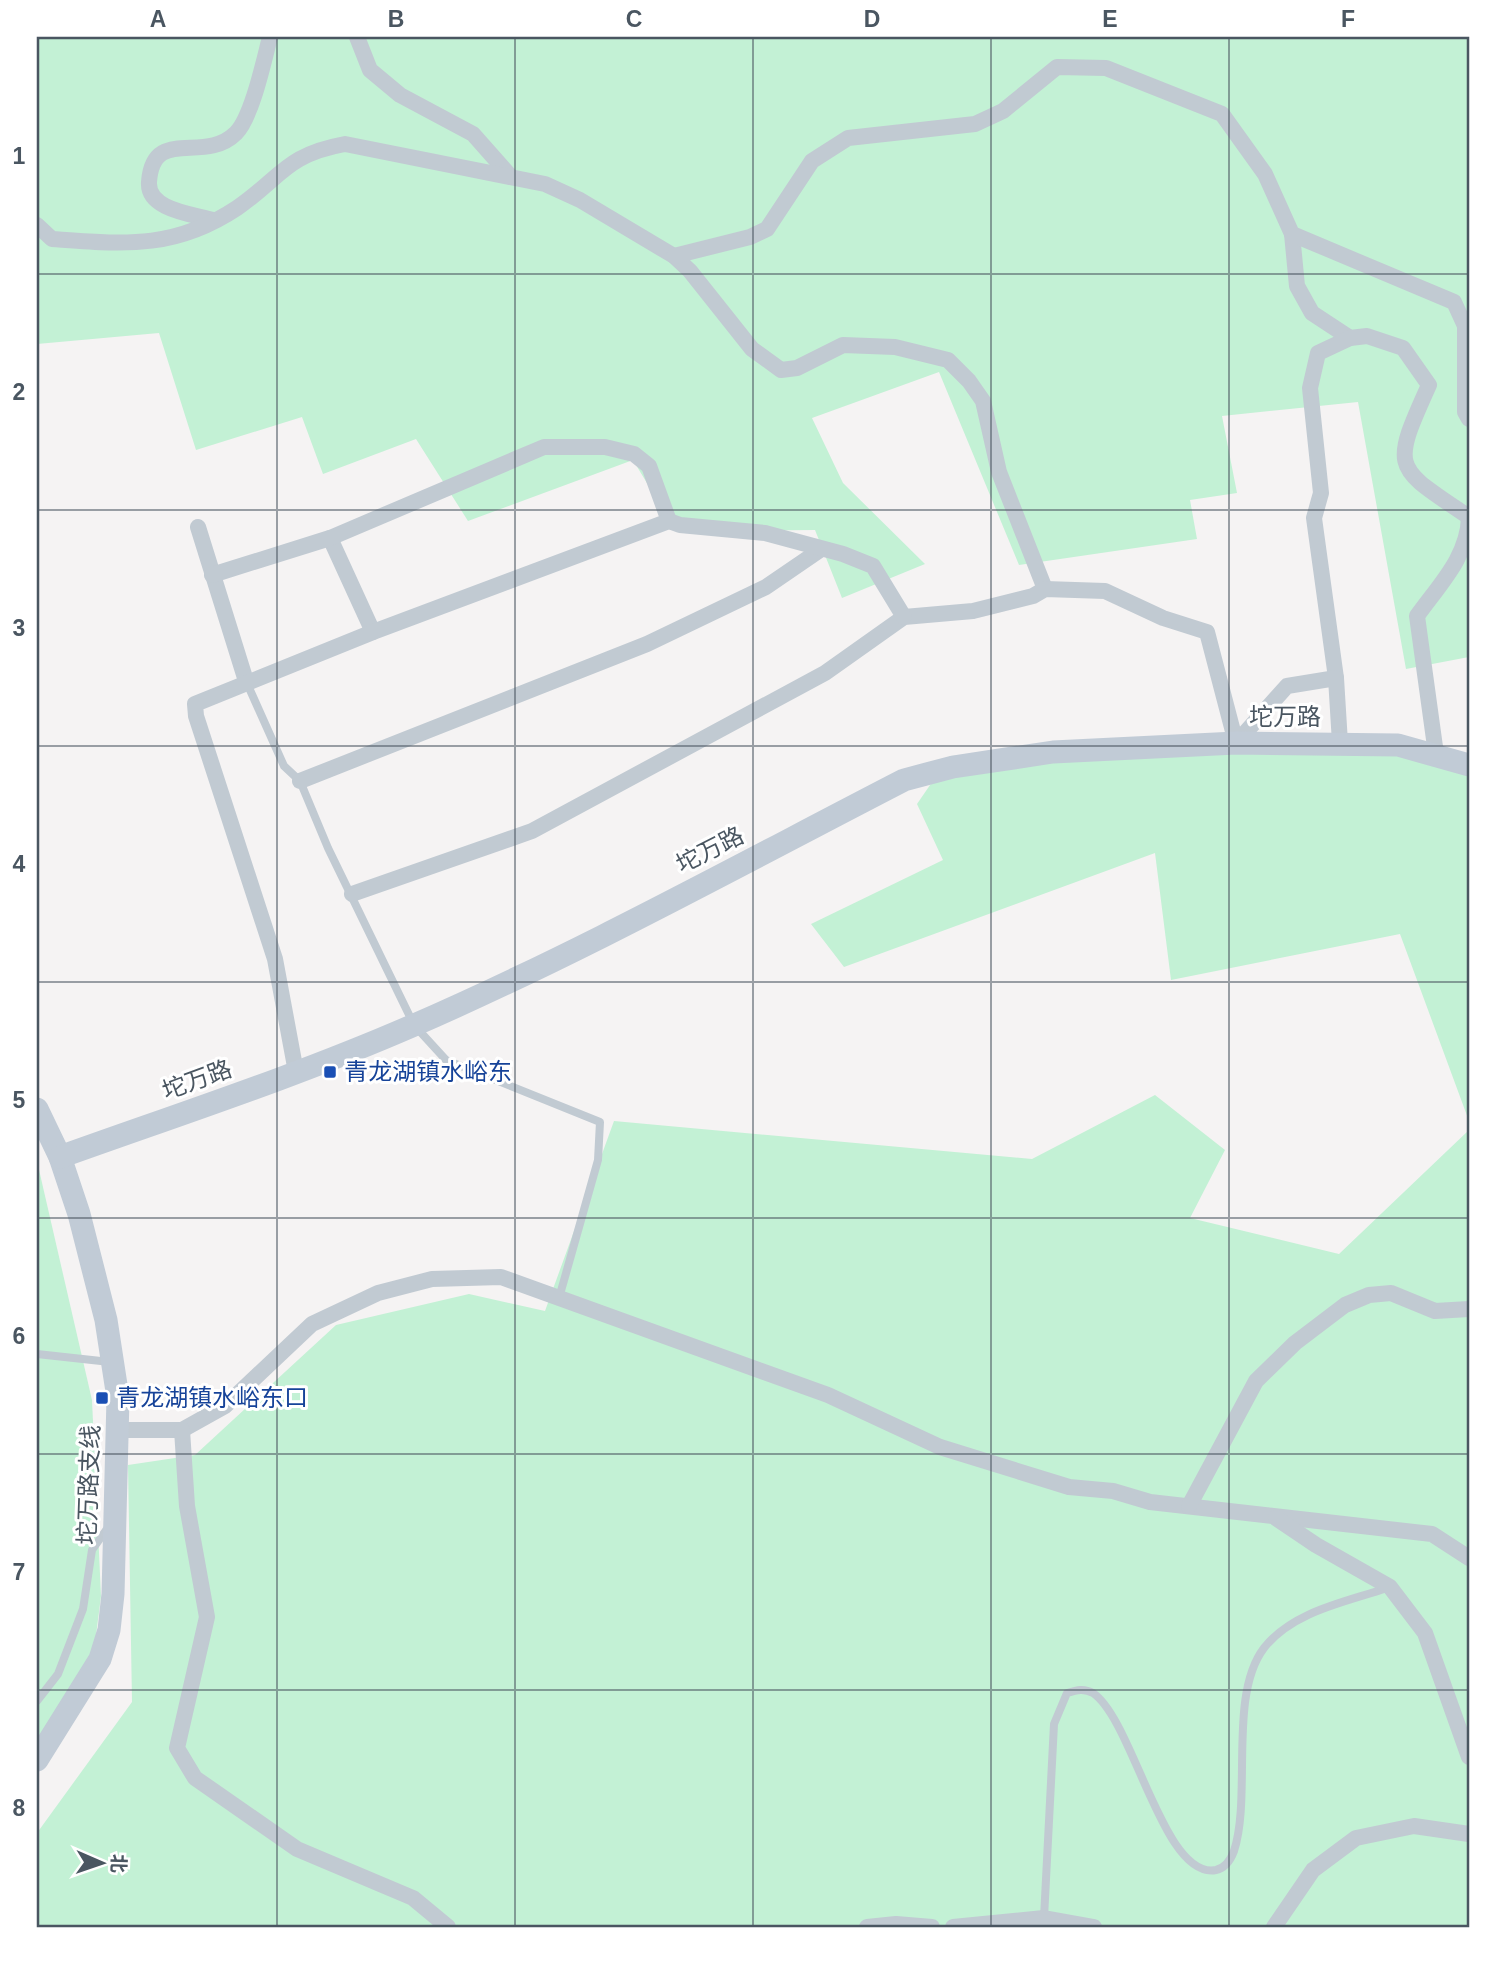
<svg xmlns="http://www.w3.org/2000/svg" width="1506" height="1964" viewBox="0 0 1506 1964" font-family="Helvetica,'Noto Sans SC',sans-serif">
  <rect width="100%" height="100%" fill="#f5f3f3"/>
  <g fill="#c3f1d5">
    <polygon points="37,37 1469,37 1469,657 1406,669 1358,402 1222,416 1237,493 1190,500 1197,539 1019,565 939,372 812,418 843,483 925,564 842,598 815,530 676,531 633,460 468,521 416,439 323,474 302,417 196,450 159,333 37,344"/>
    <polygon points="1383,745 1469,760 1469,1121 1400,934 1171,980 1155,853 844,967 811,924 943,860 917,804 950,756"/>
    <polygon points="1155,1095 1225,1150 1190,1218 1339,1254 1469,1130 1469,1927 37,1927 37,1833 132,1702 128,1465 195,1455 336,1325 469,1294 545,1311 614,1121 1032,1159"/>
    <polygon points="37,1161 92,1400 101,1596 91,1675 37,1757"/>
  </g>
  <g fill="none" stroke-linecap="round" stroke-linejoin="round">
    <g stroke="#c1cad2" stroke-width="8">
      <polyline points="246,681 284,766 300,781 328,848 414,1025 446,1060 600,1122 598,1160 559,1298"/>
      <polyline points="37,1354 110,1362"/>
      <polyline points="37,1701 58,1674 83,1609 92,1550 109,1526"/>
      <path d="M1044,1918L1054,1724L1067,1693C1077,1690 1084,1688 1093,1693C1134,1721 1163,1880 1216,1870C1225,1868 1231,1859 1234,1851C1252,1796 1228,1695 1264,1648C1293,1611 1346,1602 1387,1588"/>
    </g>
    <g stroke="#c1cad2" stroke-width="16">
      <polyline points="357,37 370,70 400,95 473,134 511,177"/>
      <path d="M213,220C193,214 147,210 149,182C153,125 204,165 236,133C252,117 264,60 270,37"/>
      <path d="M37,225L52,239C123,244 174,250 237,208C282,177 285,155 345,144L545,184L580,200L674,256L690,271L752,349L781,370L797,368L843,345L895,347L948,360L969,381L983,401L999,472L1045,589"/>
      <polyline points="1292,234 1297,286 1312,313 1350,338"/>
      <polyline points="674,256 750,237 767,229 812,161 848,138 975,124 1003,111 1057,67 1106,68 1222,114 1265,174 1292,234 1454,302 1465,326 1465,412 1469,419"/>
      <polyline points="198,527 246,681"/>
      <polyline points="330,538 373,632"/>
      <polyline points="212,575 330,538 544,447 605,447 634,454 649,466 669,521"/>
      <path d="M1336,678L1314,518L1321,493L1310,388L1318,353L1350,338L1367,336L1403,348L1429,385C1390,471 1394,466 1469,517C1468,557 1439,585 1417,616L1436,754"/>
      <polyline points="1236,743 1287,686 1336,678 1340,743"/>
      <polyline points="300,781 647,644 766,587 820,550"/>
      <polyline points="352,894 532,831 825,673 904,617 973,611 1033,596 1045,589 1105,591 1163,618 1207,632 1236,743"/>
      <polyline points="296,1072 275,959 196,716 195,704 373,632 669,521 680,525 765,533 843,554 873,566 904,617"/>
      <polyline points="117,1430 182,1430 225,1406 312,1324 378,1293 432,1279 501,1277 828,1395 940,1447 1069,1487 1113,1491 1150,1502 1432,1534 1469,1558"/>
      <polyline points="182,1430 187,1506 207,1617 177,1748 195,1778 297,1849 413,1898 448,1927"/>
      <polyline points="1189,1506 1256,1381 1295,1343 1345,1305 1369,1295 1391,1293 1435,1311 1469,1309"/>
      <polyline points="1276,1518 1316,1545 1390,1587 1425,1633 1469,1757"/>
      <polyline points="867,1927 896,1924 932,1927"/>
      <polyline points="953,1927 1044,1918 1094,1927"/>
      <polyline points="1274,1927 1313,1870 1356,1838 1414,1826 1469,1834"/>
    </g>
    <g stroke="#c1cbd6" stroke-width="23">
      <polyline points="37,1109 60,1157 79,1214 106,1320 118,1398 113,1594 109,1630 100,1659 37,1760"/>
      <path d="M60,1157C177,1115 297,1076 412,1026C580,953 741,864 904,780L953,767L1053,752L1236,743L1398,745L1469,765"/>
    </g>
  </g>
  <path fill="none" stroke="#4a5661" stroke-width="2" stroke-opacity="0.55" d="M277,37V1927M515,37V1927M753,37V1927M991,37V1927M1229,37V1927M37,274H1469M37,510H1469M37,746H1469M37,982H1469M37,1218H1469M37,1454H1469M37,1690H1469"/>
  <g fill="#1a4fb4" stroke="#fff" stroke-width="2.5">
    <rect x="323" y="1065" width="14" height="14" rx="3.5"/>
    <rect x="95" y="1391" width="14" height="14" rx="3.5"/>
  </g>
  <g text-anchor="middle" stroke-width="6" stroke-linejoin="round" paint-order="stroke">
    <g font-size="24" fill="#4a5661" stroke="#fff">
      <text x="1285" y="725">坨万路</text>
      <text transform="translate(710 850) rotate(-27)" y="8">坨万路</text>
      <text transform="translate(197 1080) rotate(-20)" y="8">坨万路</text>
      <text transform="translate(89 1485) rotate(-88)" y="8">坨万路支线</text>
    </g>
    <g font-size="24" fill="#164399" stroke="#fff" text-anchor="start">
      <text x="344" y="1080">青龙湖镇水峪东</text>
      <text x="116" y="1406">青龙湖镇水峪东口</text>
    </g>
  </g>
  <rect width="1506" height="1964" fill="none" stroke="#ffffff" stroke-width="77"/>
  <g transform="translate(102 1863) rotate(92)" stroke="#ffffff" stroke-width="5" paint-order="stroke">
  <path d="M0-5L12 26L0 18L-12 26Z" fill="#4a5661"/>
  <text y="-10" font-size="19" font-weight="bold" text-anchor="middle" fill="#4a5661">北</text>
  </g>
  <rect x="38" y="38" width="1430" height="1888" fill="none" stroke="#4a5661" stroke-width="2.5"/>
  <g font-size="23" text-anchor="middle" font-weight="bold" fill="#4a5661">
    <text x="158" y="27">A</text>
    <text x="396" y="27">B</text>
    <text x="634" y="27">C</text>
    <text x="872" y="27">D</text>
    <text x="1110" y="27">E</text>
    <text x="1348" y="27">F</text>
    <text x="19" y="164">1</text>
    <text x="19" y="400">2</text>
    <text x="19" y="636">3</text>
    <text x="19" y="872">4</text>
    <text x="19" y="1108">5</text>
    <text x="19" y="1344">6</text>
    <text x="19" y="1580">7</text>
    <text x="19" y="1816">8</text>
  </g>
</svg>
